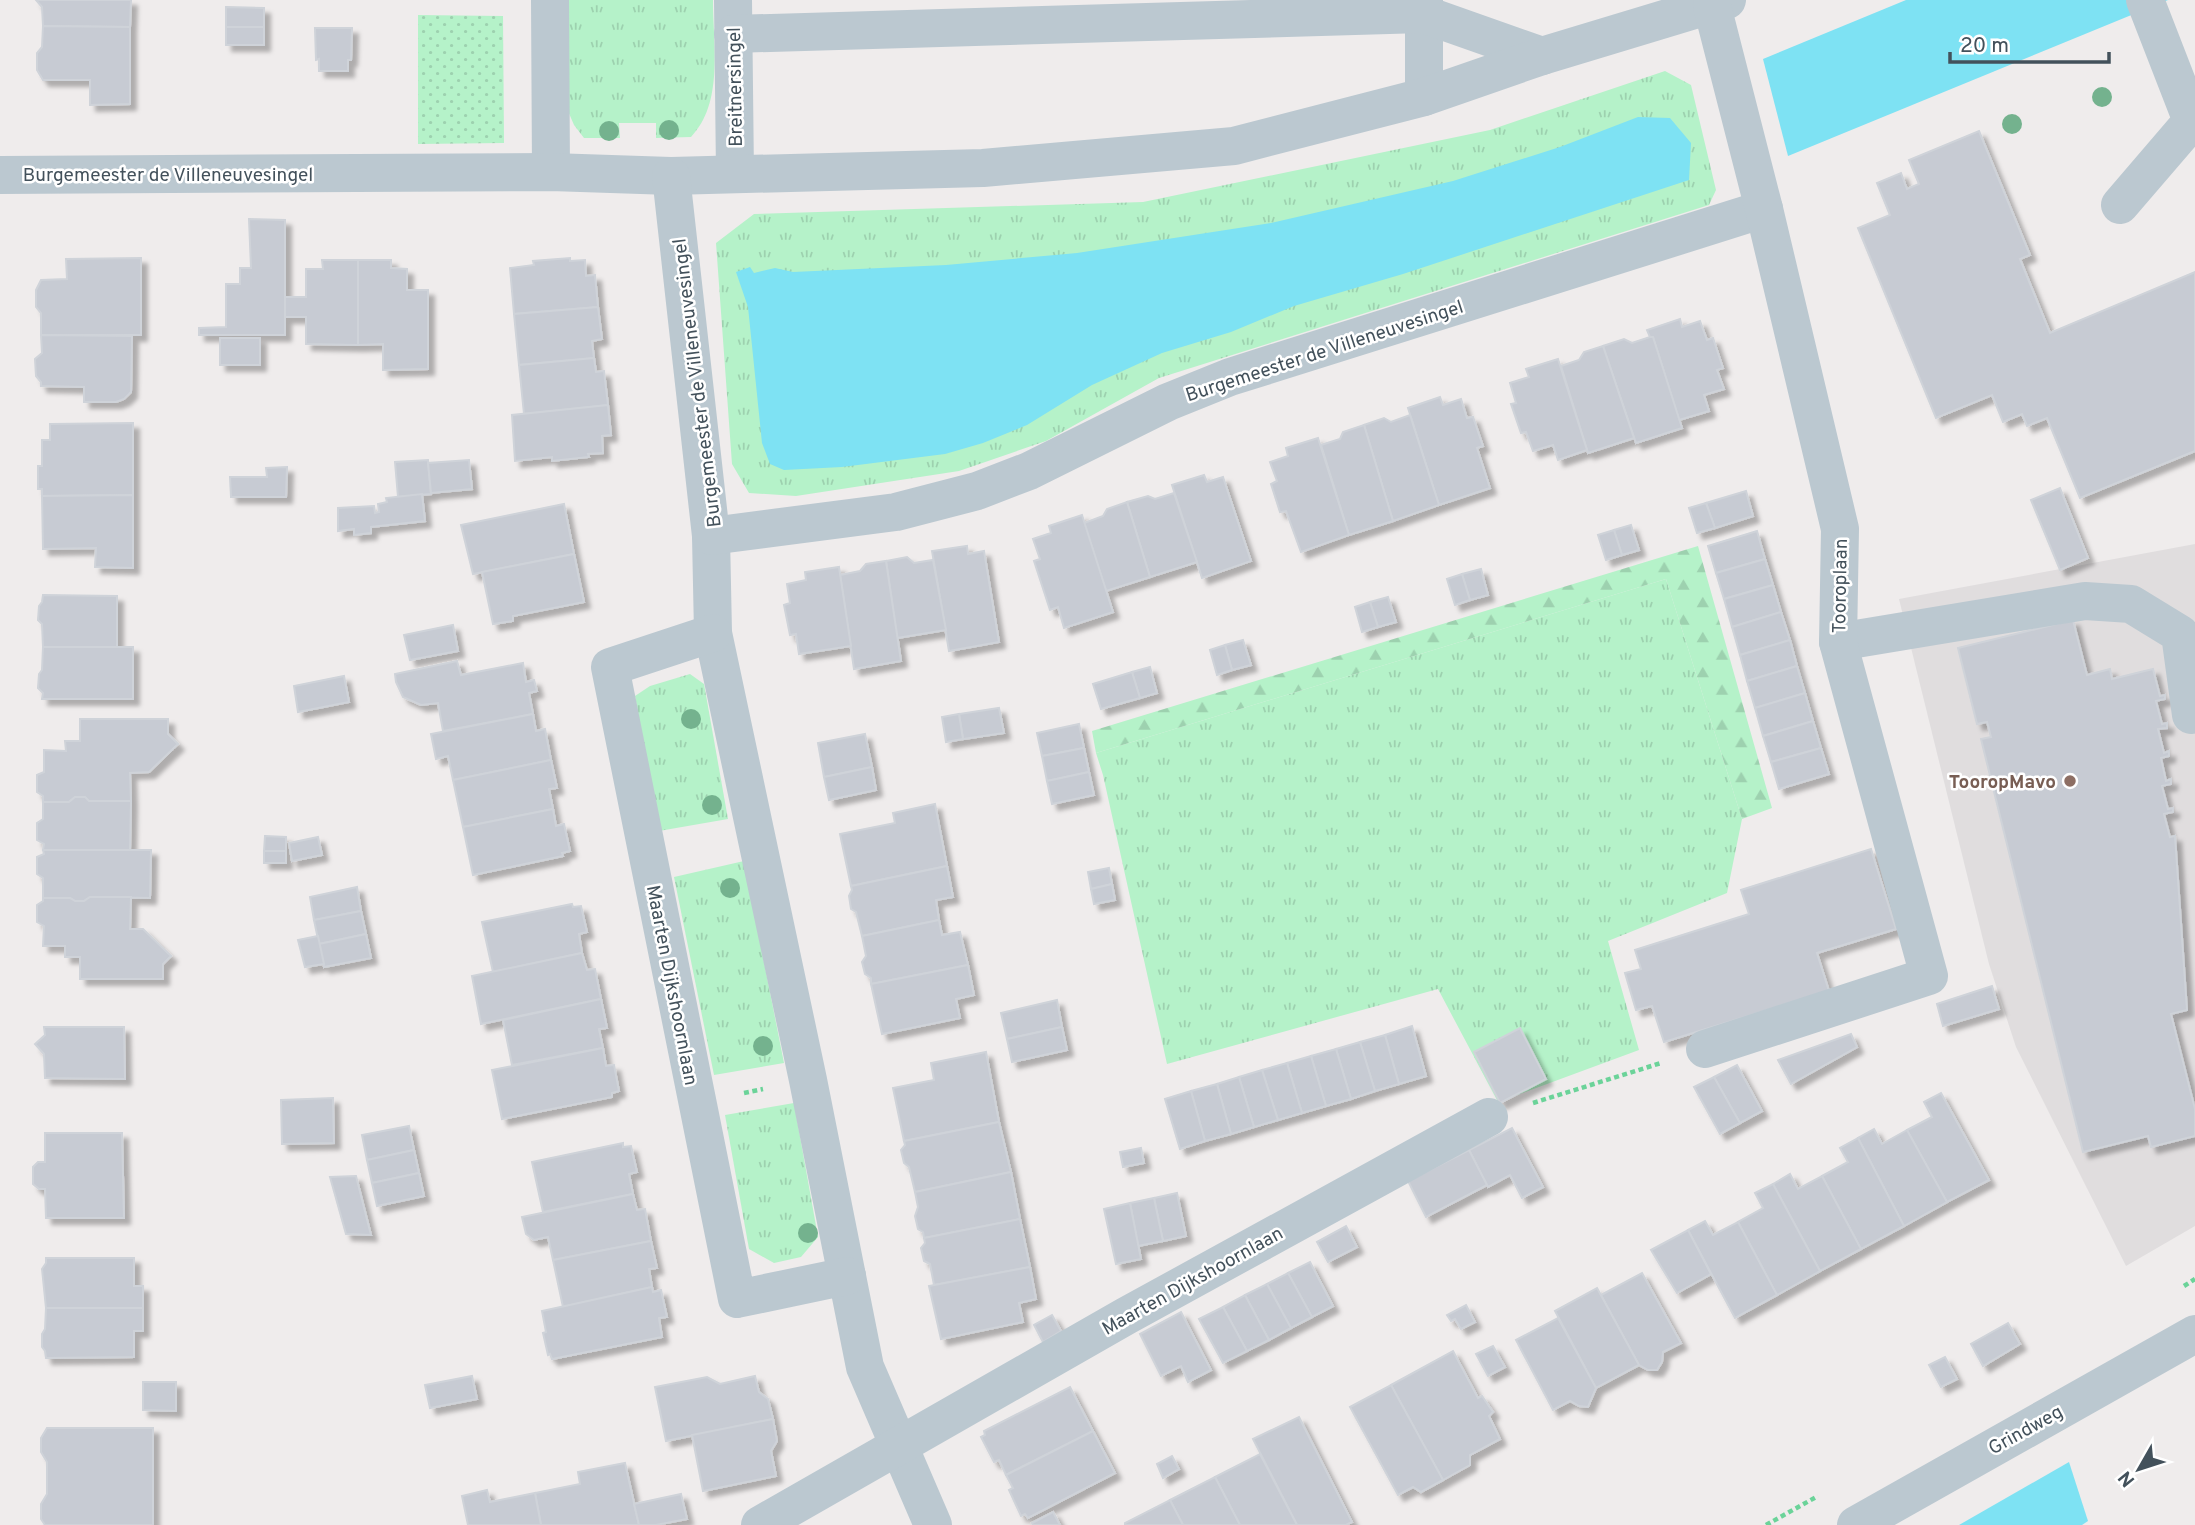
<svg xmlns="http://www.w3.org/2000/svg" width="2195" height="1525" viewBox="0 0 2195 1525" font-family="Overpass,sans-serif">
  <defs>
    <pattern id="grass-tufts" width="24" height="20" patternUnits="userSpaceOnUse" patternTransform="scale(1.75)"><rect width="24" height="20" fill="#b5f2c9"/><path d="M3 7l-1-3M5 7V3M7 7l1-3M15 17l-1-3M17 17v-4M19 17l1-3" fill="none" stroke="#9dd1af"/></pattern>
    <pattern id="forest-firs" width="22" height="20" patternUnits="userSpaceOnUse" patternTransform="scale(1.75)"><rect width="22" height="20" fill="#b5f2c9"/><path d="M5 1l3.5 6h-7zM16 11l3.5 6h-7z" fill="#9dd1af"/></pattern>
    <pattern id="park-dots" width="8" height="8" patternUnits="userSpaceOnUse" patternTransform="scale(1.75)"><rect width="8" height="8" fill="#b5f2c9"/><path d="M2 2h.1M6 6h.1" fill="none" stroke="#9dd1af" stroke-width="1.8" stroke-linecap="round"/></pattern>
    <filter id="shadow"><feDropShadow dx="6" dy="6" stdDeviation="2" flood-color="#0004"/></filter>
  </defs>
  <rect width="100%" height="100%" fill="#efecec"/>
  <polygon fill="#e0ddde" points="2195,544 2195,1226 2126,1266 2016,1047 1989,964 1899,599"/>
  <g fill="url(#grass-tufts)">
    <path d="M566,0H713C713,45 724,103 691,137L656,138V123H619L620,138H584L574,125L568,111Z"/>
    <polygon points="1665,71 1691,85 1716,190 1709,205 1159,378 1046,441 959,471 796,496 749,493 732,464 716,243 754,214 1143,202 1490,130"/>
    <polygon points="1666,579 1742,819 1727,893 1608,941 1639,1050 1498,1102 1438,989 1167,1064 1103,775 1096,753"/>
    <polygon points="690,674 704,684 728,819 659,831 635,696 650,686"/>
    <polygon points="744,861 784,1063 714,1075 674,877"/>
    <polygon points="794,1103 818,1237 801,1257 774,1263 749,1249 725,1115"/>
  </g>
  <polygon fill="url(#forest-firs)" points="1698,546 1772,808 1742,819 1666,579 1096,753 1092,731"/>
  <polygon fill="url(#park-dots)" points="418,15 503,16 504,143 418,144"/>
  <g fill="#7ee2f3">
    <polygon points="1906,0 2168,0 1788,156 1763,59"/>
    <polygon points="1638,117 1670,118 1691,143 1689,180 1403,274 1294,306 1231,332 1162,353 1092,385 1027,425 983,443 945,454 842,467 784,470 770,464 762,443 748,307 736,272 750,267 754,273 775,268 793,272 946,265 1077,253 1271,223 1453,181 1560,147"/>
    <polygon points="2069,1462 2088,1521 2082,1525 1959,1525"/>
  </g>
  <g fill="#c7cbd3" stroke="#cfd3d9" stroke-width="2" filter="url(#shadow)">
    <polygon points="36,0 131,0 130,27 43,26 42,7"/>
    <polygon points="226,7 264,8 264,27 226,27"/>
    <polygon points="43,26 130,27 130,104 90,105 90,80 43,80 37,70 37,53 42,47"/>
    <rect x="226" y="27" width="38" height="18"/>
    <polygon points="315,28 352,28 351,60 348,60 348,71 319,71 319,59 316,60"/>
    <polygon points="1979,131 2030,255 2020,259 2050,333 2195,272 2195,451 2080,498 2047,418 2027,426 2022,414 2003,422 1992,395 1936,418 1858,228 1890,215 1877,183 1901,173 1907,189 1919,184 1909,160"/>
    <polygon points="249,219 285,220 285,335 199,335 199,328 226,327 226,284 240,284 240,268 251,268"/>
    <polygon points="141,258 141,335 41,335 41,313 36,307 36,290 41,280 67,279 66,259"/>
    <polygon points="570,258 570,261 585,260 586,276 595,275 598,307 514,314 510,268 534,265 533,261"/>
    <polygon points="322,260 358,260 358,345 306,344 306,317 285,317 285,297 306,297 306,269 323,269"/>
    <polygon points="358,260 391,260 391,268 407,269 407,290 428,290 428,369 383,370 383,344 358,345"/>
    <polygon points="598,307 602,339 592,341 594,358 519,365 514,314"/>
    <polygon points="1680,319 1682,327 1700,321 1707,340 1713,338 1723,368 1717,370 1724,389 1704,395 1709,411 1679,420 1653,337 1650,337 1647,330"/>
    <polygon points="41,335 132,336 131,392 124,399 116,402 84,402 84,387 41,386 41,382 36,376 35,359 42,353"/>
    <polygon points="1650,337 1653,337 1682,428 1636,443 1603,346 1624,339 1632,343"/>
    <rect x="220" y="338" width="40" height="27"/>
    <polygon points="1603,346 1634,438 1588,453 1561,366 1579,360 1584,352"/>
    <polygon points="594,358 596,372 604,371 608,405 524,414 519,365"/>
    <polygon points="1558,359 1587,450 1558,460 1553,445 1533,451 1526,432 1521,433 1511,404 1516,403 1510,383 1529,377 1526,369"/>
    <polygon points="1440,397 1443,405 1461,399 1467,418 1473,417 1483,446 1477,448 1490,488 1439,505 1408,408"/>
    <polygon points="608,405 611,435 602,436 603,453 588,454 589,457 552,461 552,457 515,461 512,415"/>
    <polygon points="1410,415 1439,505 1393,521 1364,425 1384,418 1391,422"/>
    <polygon points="133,423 133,495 42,496 42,489 38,489 38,466 42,466 42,440 50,440 50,424"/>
    <polygon points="1364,425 1393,521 1349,535 1321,445 1340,439 1343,432"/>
    <polygon points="1318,438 1349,535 1301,552 1286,511 1280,512 1271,484 1277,481 1270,462 1288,456 1286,448"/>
    <polygon points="428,460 431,494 398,497 395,462"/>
    <polygon points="469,460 472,489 431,493 428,463"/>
    <polygon points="287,467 286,497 231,497 230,477 267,477 266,468"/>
    <polygon points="1204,475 1207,482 1223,477 1251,561 1202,578 1172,485"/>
    <polygon points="2060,488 2088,558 2060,570 2031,500"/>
    <polygon points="1746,491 1753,516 1715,528 1706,503"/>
    <polygon points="1174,493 1197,562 1150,577 1127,502 1148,496 1155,499"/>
    <polygon points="422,494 425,521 371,527 371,533 354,535 354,529 338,531 338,508 374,506 375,513 379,512 378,504 387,502 386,498"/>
    <polygon points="133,495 133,568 95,567 96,548 43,549 42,496"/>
    <polygon points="1127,502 1150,577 1106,591 1084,523 1103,516 1107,509"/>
    <polygon points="1706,503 1715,528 1697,533 1689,508"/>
    <polygon points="564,504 574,554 473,574 461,525"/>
    <polygon points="1082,515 1113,612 1064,628 1058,607 1050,610 1034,561 1040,559 1033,539 1051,533 1049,526"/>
    <polygon points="1631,525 1639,550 1622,555 1614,530"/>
    <polygon points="1614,530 1622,555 1606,560 1598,535"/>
    <polygon points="1757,531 1765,559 1716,573 1708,546"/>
    <polygon points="967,546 968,554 984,551 999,642 949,651 932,551"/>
    <polygon points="574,554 584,602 513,616 513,621 493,624 482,572"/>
    <polygon points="907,557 914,563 933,560 946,630 897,638 886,561"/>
    <polygon points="1765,559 1773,585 1724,599 1716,573"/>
    <polygon points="886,561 901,661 854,669 840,575 860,571 866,564"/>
    <polygon points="839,567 851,646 799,654 796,634 790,635 784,605 790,603 787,584 806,580 805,572"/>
    <polygon points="1481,569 1488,595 1470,600 1462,574"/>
    <polygon points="1462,574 1470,600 1455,605 1447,579"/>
    <polygon points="1773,585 1781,612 1732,627 1724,599"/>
    <polygon points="43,595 117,596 117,648 43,647 42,624 38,620 39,606 42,602"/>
    <polygon points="1388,597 1396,622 1378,627 1370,602"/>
    <polygon points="1370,602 1378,627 1362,632 1355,607"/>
    <polygon points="1781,612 1790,640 1740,655 1732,627"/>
    <polygon points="2073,620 2087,675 2110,669 2112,679 2153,669 2160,696 2165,695 2165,699 2156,701 2162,724 2167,723 2167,728 2158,729 2164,753 2169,751 2169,756 2161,758 2166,781 2171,779 2171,784 2162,786 2168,809 2173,808 2173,812 2164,814 2170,837 2175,836 2187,1010 2171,1014 2195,1109 2195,1136 2151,1147 2148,1136 2083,1152 1981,739 1991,737 1987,722 1977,724 1958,648"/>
    <polygon points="453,625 458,651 410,660 404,635"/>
    <polygon points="1243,640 1251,665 1232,670 1225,645"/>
    <polygon points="1790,640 1797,666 1747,681 1740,655"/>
    <polygon points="1225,645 1232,670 1217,675 1210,650"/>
    <polygon points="43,647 133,647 133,699 42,699 43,693 38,688 39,674 42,670"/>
    <polygon points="457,661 461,675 523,663 526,682 534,680 537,691 529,693 533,714 443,731 438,703 421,705 403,697 396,682 395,674"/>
    <polygon points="1797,666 1805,693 1755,708 1747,681"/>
    <polygon points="1150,667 1157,693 1140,698 1132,672"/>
    <polygon points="1132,672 1140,698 1101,709 1093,684"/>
    <polygon points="344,676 349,702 298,712 294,686"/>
    <polygon points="1805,693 1813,721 1763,736 1755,708"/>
    <polygon points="999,708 1004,733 963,739 959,714"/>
    <polygon points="533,714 536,731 545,729 551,760 453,780 448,756 436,759 431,734"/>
    <polygon points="959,714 963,739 946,742 942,717"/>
    <polygon points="80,719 168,719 168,734 178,744 149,772 130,773 131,801 89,801 85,797 75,797 69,802 43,802 43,796 37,792 37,775 44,772 44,750 66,751 65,741 80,741"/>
    <polygon points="1813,721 1821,748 1771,762 1763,736"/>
    <polygon points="1079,724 1084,748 1042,756 1037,733"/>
    <polygon points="865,734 872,767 824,777 818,743"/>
    <polygon points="1084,748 1089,772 1047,781 1042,756"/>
    <polygon points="1821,748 1829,774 1779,789 1771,762"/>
    <polygon points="551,760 557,788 549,789 553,809 463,827 453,780"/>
    <polygon points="872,767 876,790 829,800 824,777"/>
    <polygon points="1089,772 1094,795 1052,804 1047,781"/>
    <polygon points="75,797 85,797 89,801 131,801 130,850 43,850 44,844 37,840 37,823 43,819 43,802 69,802"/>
    <polygon points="935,804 947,866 851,886 840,834 895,823 893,813"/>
    <polygon points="553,809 556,826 564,824 570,851 562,853 563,856 473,875 463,827"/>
    <polygon points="265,836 286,837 286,851 264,851"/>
    <polygon points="318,837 322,855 292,861 289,843"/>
    <polygon points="1871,849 1896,929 1817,953 1829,991 1664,1042 1652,1006 1636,1010 1625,973 1641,969 1635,950 1749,914 1741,890"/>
    <polygon points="43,850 151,850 150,898 90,897 84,901 75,901 70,898 43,898 43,878 37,874 37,857 44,854"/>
    <rect x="264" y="851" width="22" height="12"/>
    <polygon points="947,866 953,897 936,900 939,920 862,936 856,912 851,909 849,896 852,890 851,886"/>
    <polygon points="1109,868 1112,884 1091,889 1088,872"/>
    <polygon points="1112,884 1115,900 1094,904 1091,889"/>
    <polygon points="357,887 361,911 314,920 310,897"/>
    <polygon points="90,897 131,897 130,929 143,929 171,956 163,964 163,979 80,979 80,957 65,957 65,946 43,946 44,926 37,922 37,905 43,901 43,898 70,898 75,901 84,901"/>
    <polygon points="572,904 573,907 581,906 587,932 579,934 582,953 493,972 482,922"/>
    <polygon points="361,911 366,934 319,944 314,920"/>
    <polygon points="939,920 942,935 960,932 968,965 871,984 871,978 865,974 862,962 866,956 862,936"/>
    <polygon points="366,934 371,958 324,967 319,944"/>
    <polygon points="318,936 324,964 305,967 298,940"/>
    <polygon points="582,953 587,970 595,969 601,999 481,1024 472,976"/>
    <polygon points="968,965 974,995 956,999 960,1018 882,1034 871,984"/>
    <polygon points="1992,986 1999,1009 1943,1026 1937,1004"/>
    <polygon points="601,999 607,1028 599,1029 603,1048 512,1065 503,1020"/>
    <polygon points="1057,1000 1062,1027 1007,1039 1001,1013"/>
    <polygon points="1412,1026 1426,1076 1399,1084 1385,1035"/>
    <polygon points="44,1027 124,1027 125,1079 45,1078 44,1054 35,1044 45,1035"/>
    <polygon points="1062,1027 1067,1050 1012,1062 1007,1039"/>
    <polygon points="1520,1028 1546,1079 1500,1103 1474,1052"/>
    <polygon points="1851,1034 1857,1047 1791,1084 1778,1060"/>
    <polygon points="1385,1035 1399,1084 1375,1091 1360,1042"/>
    <polygon points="1360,1042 1375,1091 1351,1099 1336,1049"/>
    <polygon points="603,1048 606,1066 614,1065 619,1091 612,1093 612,1097 502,1119 492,1070"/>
    <polygon points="1336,1049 1351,1099 1326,1106 1311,1056"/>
    <polygon points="986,1052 999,1122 904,1141 893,1088 934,1080 931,1063"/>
    <polygon points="1311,1056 1326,1106 1302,1113 1287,1063"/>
    <polygon points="1287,1063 1302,1113 1278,1120 1262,1070"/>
    <polygon points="1737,1065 1762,1111 1740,1123 1714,1077"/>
    <polygon points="1262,1070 1278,1120 1254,1127 1239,1077"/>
    <polygon points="1239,1077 1254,1127 1231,1134 1217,1084"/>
    <polygon points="1714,1077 1740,1123 1720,1134 1694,1087"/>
    <polygon points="1217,1084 1231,1134 1205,1141 1191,1091"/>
    <polygon points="1191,1091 1205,1141 1180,1149 1165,1099"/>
    <polygon points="1941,1093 1989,1180 1947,1202 1907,1130 1932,1117 1924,1102"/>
    <polygon points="333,1098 334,1143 282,1144 281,1100"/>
    <polygon points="999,1122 1011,1172 915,1192 909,1167 904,1163 901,1150 905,1145 904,1141"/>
    <polygon points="409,1126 414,1150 367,1160 362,1135"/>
    <polygon points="1512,1128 1543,1187 1522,1198 1510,1175 1488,1187 1469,1150"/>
    <polygon points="1874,1129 1882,1144 1907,1130 1947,1202 1904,1226 1858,1138"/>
    <polygon points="45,1133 122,1133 124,1218 46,1218 45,1189 39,1189 33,1184 33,1167 38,1162 45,1162"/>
    <polygon points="1858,1138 1904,1226 1861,1249 1822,1176 1848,1162 1840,1148"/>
    <polygon points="623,1143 623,1147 631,1146 637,1172 629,1174 633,1194 543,1212 532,1162"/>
    <polygon points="1141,1148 1144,1163 1123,1167 1120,1152"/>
    <polygon points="414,1150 419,1173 372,1183 367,1160"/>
    <polygon points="1469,1150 1487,1185 1426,1217 1408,1181"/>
    <polygon points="1011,1172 1020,1219 924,1238 923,1232 918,1229 915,1216 918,1207 915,1192"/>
    <polygon points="419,1173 424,1196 377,1206 372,1183"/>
    <polygon points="1790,1174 1798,1189 1822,1176 1861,1249 1820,1271 1773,1184"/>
    <polygon points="356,1176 371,1235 346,1234 330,1177"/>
    <polygon points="1773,1184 1820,1271 1777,1295 1738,1222 1763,1208 1755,1193"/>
    <polygon points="1177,1193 1186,1236 1163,1241 1154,1198"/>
    <polygon points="633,1194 637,1210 645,1209 651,1241 553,1260 548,1237 534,1240 526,1234 522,1217"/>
    <polygon points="1154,1198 1163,1241 1138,1246 1130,1203"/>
    <polygon points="1130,1203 1141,1259 1116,1264 1104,1209"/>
    <polygon points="1020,1219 1030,1267 934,1285 930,1264 924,1261 921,1248 925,1243 924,1238"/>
    <polygon points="1705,1221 1713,1235 1738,1222 1777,1295 1735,1318 1688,1230"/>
    <polygon points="1346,1226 1357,1247 1328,1262 1317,1242"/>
    <polygon points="1688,1230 1711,1274 1677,1293 1651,1250"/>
    <polygon points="651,1241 657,1268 649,1269 652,1287 563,1307 553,1260"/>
    <polygon points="46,1258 134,1258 134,1286 143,1286 143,1308 46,1308 42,1269 46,1263"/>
    <polygon points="1310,1262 1333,1306 1312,1317 1288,1273"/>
    <polygon points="1030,1267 1036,1299 1019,1303 1023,1322 941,1339 929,1286"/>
    <polygon points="1288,1273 1312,1317 1291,1328 1267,1284"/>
    <polygon points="1642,1273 1681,1343 1663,1352 1662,1362 1657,1370 1648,1370 1639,1365 1601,1295"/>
    <polygon points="1267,1284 1291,1328 1269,1340 1245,1295"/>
    <polygon points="652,1287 653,1292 661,1290 667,1317 659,1318 662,1337 552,1359 550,1354 548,1355 543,1333 546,1332 542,1311"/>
    <polygon points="1597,1288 1639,1365 1596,1388 1555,1311"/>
    <polygon points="1245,1295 1269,1340 1247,1351 1223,1307"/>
    <polygon points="1466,1305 1475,1322 1461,1329 1455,1319 1451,1321 1447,1315"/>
    <polygon points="1223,1307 1247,1351 1223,1363 1199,1319"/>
    <polygon points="46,1308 143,1308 143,1331 134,1331 134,1357 46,1358 45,1351 42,1347 42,1334 45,1329"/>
    <polygon points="1181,1312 1211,1370 1188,1382 1181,1366 1161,1376 1140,1334"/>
    <polygon points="1052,1315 1061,1331 1043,1342 1034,1325"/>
    <polygon points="1558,1318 1596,1388 1588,1407 1579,1406 1570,1401 1553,1410 1516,1340"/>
    <polygon points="2008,1323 2020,1344 1983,1366 1971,1344"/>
    <polygon points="1493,1346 1505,1367 1488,1376 1476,1354"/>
    <polygon points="1453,1351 1478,1398 1482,1396 1493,1412 1489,1416 1500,1439 1470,1455 1470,1465 1443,1480 1391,1385"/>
    <polygon points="1945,1357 1957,1379 1941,1387 1929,1365"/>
    <polygon points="472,1376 477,1399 430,1408 425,1385"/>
    <polygon points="755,1376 759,1392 768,1399 773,1419 666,1441 655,1387 707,1377 720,1384"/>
    <polygon points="143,1382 176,1382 176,1411 143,1410"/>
    <polygon points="1391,1385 1443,1480 1421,1492 1413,1487 1398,1495 1350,1407"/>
    <polygon points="1070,1387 1093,1431 1006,1475 999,1460 994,1462 981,1437 985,1435 984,1431"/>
    <polygon points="1299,1417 1352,1522 1346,1525 1297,1525 1253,1439"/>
    <polygon points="773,1419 777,1441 771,1451 776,1476 703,1491 692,1435"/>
    <polygon points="47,1428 153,1428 153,1525 45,1525 41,1519 41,1504 47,1494 47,1462 41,1452 41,1438"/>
    <polygon points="1093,1431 1115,1473 1028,1518 1025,1514 1021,1516 1009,1490 1013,1488 1006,1475"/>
    <polygon points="1260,1454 1297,1525 1240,1525 1215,1477"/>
    <polygon points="1172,1456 1179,1469 1163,1478 1157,1464"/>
    <polygon points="625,1463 639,1525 541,1525 535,1493 580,1484 578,1472"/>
    <polygon points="1215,1477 1240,1525 1183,1525 1170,1500"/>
    <polygon points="487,1490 490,1502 535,1493 541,1525 468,1525 462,1496"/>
    <polygon points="681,1494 687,1519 656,1525 639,1525 634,1504"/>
    <polygon points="1170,1500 1183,1525 1125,1525 1125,1523"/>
    <polygon points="1053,1512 1060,1525 1033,1525 1032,1523"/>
  </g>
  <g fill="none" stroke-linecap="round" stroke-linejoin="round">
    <g stroke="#6bd399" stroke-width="4.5" stroke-dasharray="5 3.5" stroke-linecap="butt">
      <polyline points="744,1093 763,1089"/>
      <polyline points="1533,1103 1661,1063"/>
      <polyline points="2184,1286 2195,1279"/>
      <polyline points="1766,1525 1818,1496"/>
    </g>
    <g stroke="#bbc8d0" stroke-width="38">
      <polyline points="550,0 551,172"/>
      <polyline points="733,0 735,174"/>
      <polyline points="1424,0 1424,97"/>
      <polyline points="733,34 1423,14 1542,56"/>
      <polyline points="0,175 551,172 671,176 983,168 1234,146 1424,97 1542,56 1727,0"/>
      <polyline points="671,176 711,536 713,633 808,1080 865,1367 933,1525"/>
      <polyline points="2120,205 2192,121 2145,0"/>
      <polyline points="711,536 896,512 977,491 1029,471 1168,402 1230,377 1764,209"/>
      <polyline points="713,633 610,667 737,1299 847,1276"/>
      <polyline points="1838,642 2085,601 2131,604 2180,634 2191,715"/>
      <polyline points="1705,1049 1929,976 1838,642 1840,529 1764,209 1712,6"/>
      <polyline points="760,1525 1126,1316 1489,1117"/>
      <polyline points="1856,1525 2195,1334"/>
    </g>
  </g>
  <g fill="#74b28e">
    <circle cx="2102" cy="97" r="10"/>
    <circle cx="2012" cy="124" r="10"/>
    <circle cx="669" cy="130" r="10"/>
    <circle cx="609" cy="131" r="10"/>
    <circle cx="691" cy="719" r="10"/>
    <circle cx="712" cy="805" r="10"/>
    <circle cx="730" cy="888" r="10"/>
    <circle cx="763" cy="1046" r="10"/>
    <circle cx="808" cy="1233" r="10"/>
  </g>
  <circle fill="#8d6e63" stroke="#fff" stroke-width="2.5" cx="2070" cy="781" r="7"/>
  <g text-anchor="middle" stroke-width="5" stroke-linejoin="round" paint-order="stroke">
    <g font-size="19" fill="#43515b" stroke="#fff">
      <text transform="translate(734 87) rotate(-91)" y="7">Breitnersingel</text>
      <text x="168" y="181">Burgemeester de Villeneuvesingel</text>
      <text transform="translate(1324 350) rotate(-18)" y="7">Burgemeester de Villeneuvesingel</text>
      <text transform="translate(696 383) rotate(-97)" y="7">Burgemeester de Villeneuvesingel</text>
      <text transform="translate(1839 586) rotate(-89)" y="7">Tooroplaan</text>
      <text transform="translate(673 985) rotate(79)" y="7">Maarten Dijkshoornlaan</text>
      <text transform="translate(1192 1280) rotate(-29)" y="7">Maarten Dijkshoornlaan</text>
      <text transform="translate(2025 1429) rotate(-29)" y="7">Grindweg</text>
    </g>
    <g font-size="19" font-weight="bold" fill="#785e54" stroke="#fff" text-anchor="end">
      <text x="2056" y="788">TooropMavo</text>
    </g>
  </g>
  <g transform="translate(2139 1469) rotate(231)" stroke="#ffffff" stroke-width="5" paint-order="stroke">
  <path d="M0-5L12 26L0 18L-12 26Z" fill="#43515b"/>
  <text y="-10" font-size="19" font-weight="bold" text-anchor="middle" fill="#43515b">N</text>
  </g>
  <path d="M1950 52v10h159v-10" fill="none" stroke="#43515b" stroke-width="3.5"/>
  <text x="1960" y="52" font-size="21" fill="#43515b" stroke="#ffffff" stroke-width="5" paint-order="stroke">20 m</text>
</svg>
